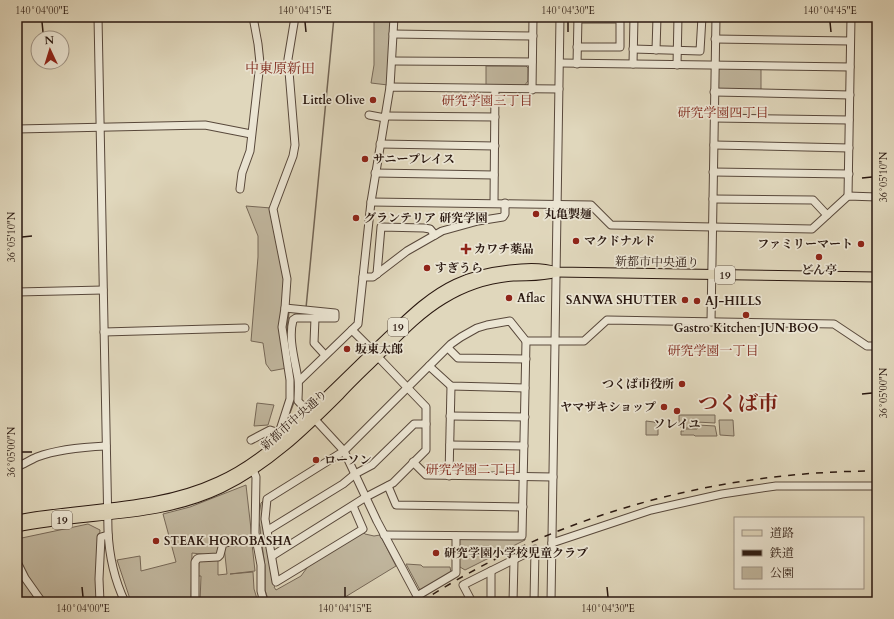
<svg xmlns="http://www.w3.org/2000/svg" width="894" height="619" viewBox="0 0 894 619" font-family="Cardo,'Noto Serif JP',serif">
  <rect width="100%" height="100%" fill="#e0d7bc"/>
  <filter id="stains"><feTurbulence type="fractalNoise" baseFrequency=".005" numOctaves="4"/><feColorMatrix values="0 0 0 0 .2 0 0 0 0 .09 0 0 0 0 .02 0 0 0 .5 -.17"/></filter>
  <radialGradient id="worn" r=".72"><stop offset=".6" stop-color="#630" stop-opacity="0"/><stop offset="1" stop-color="#630" stop-opacity=".3"/></radialGradient>
  <g fill="#c1b79f" stroke="#766858">
    <polygon points="374,17 392,17 388,85 371,83 374,65"/>
    <polygon points="486,66 526,66 528,68 528,81 524,86 486,86"/>
    <polygon points="717,68 761,68 761,91 718,91"/>
    <polygon points="246,206 271,208 285,279 280,327 287,368 271,371 266,364 263,343 251,341 258,257 258,236"/>
    <polygon points="257,403 274,405 268,425 254,426"/>
    <polygon points="679,415 715,415 715,423 696,422 696,428 683,428 679,426"/>
    <polygon points="719,420 733,420 734,436 720,435"/>
    <polygon points="646,421 654,422 658,426 658,435 646,435"/>
    <polygon points="698,425 715,426 717,436 695,436 694,435 681,435 681,431 684,431 683,429 697,429"/>
    <polygon points="246,485 252,538 223,540 218,554 209,555 192,553 191,602 131,602 117,560 140,556 141,571 176,562 163,514 190,507"/>
    <polygon points="265,499 276,585 274,587 276,590 301,576 309,565 362,531 365,534 374,536 380,535 396,566 337,602 269,602 265,590 265,566 261,538 260,527 258,520 261,503"/>
    <polygon points="88,524 100,530 97,563 98,602 17,602 17,539"/>
    <polygon points="458,537 525,539 525,540 465,570 460,567 458,567"/>
    <polygon points="252,544 255,571 230,574 253,572 254,589 258,602 200,602 201,576 198,576 199,561 218,560 218,575 227,574 224,546"/>
    <polygon points="406,564 421,565 423,567 450,567 451,572 420,590"/>
  </g>
  <g fill="none" stroke-linecap="round" stroke-linejoin="round">
    <g stroke="#726454" stroke-width="1.5">
      <polyline points="306,308 334,17"/>
      <polyline points="288,334 287,327 289,312 305,313"/>
      <polyline points="288,418 294,402 294,377"/>
    </g>
    <g stroke="#58483b" stroke-width="9">
      <g id="minor">
        <path d="M98,17L108,530C109,555 114,579 125,602"/>
        <polyline points="393,34 533,36"/>
        <polyline points="715,39 850,41"/>
        <polyline points="577,47 620,47 620,19 578,19"/>
        <polyline points="633,49 700,51 702,17"/>
        <polyline points="656,50 657,17"/>
        <polyline points="392,61 532,62"/>
        <polyline points="560,63 850,67"/>
        <polyline points="577,64 578,17"/>
        <polyline points="633,64 634,17"/>
        <polyline points="677,65 678,17"/>
        <polyline points="390,87 394,17"/>
        <polyline points="532,90 533,17"/>
        <polyline points="714,92 850,95"/>
        <polyline points="369,115 385,118"/>
        <polyline points="385,116 495,117"/>
        <polyline points="714,118 849,120"/>
        <polyline points="17,129 205,125 251,134"/>
        <polyline points="380,144 495,146"/>
        <polyline points="714,145 849,148"/>
        <polyline points="713,172 849,174"/>
        <polyline points="375,173 494,175"/>
        <polyline points="240,189 242,173 250,151 260,63 258,44 253,17"/>
        <polyline points="848,196 851,17"/>
        <polyline points="713,199 813,200 827,215"/>
        <polyline points="371,202 591,205 611,225 812,229 848,196 877,197"/>
        <polyline points="494,203 495,89"/>
        <polyline points="377,274 381,227 424,228 430,229 435,235"/>
        <polyline points="363,277 373,277 407,251 442,231 478,221 503,217 505,214 505,203"/>
        <polyline points="17,292 103,290"/>
        <path d="M285,308L335,313V318H296L293,320C288,339 295,360 298,379C299,386 298,394 298,401L344,451L377,521L417,596L456,573V536"/>
        <polyline points="315,318 314,343 325,355"/>
        <polyline points="711,322 716,17"/>
        <polyline points="352,330 373,351"/>
        <polyline points="104,332 245,328"/>
        <polyline points="448,348 458,358 526,359"/>
        <polyline points="429,366 451,386 525,388"/>
        <polyline points="299,381 358,324 371,202 390,87 559,89"/>
        <polyline points="450,416 525,417"/>
        <polyline points="279,433 290,399 290,380 282,327 285,308 287,279 273,209 293,156 295,145 288,59 295,17"/>
        <polyline points="251,440 270,430 279,433 280,436"/>
        <polyline points="450,445 524,446"/>
        <polyline points="413,462 426,475 553,477"/>
        <path d="M17,467C24,464 30,460 37,457C58,449 84,447 106,446"/>
        <polyline points="253,470 256,477 255,533 261,565 261,591 264,602"/>
        <polyline points="449,476 451,386"/>
        <polyline points="388,486 396,505 523,507"/>
        <polyline points="353,506 363,529 276,582 265,519 267,499 344,451 451,344 461,337 477,328 487,325 510,321 526,341 584,341 607,320 834,324 867,346 877,346"/>
        <polyline points="268,530 343,484 355,474 372,465 414,424 426,424"/>
        <polyline points="384,535 522,536 526,341"/>
        <polyline points="552,543 651,510 722,494 776,486 877,486"/>
        <polyline points="272,556 366,497 393,483 426,450 426,407 378,357"/>
        <polyline points="17,562 25,578 42,602"/>
        <polyline points="100,602 99,579 101,537 108,535"/>
        <polyline points="195,602 195,562 197,559 199,558 218,557 220,555 223,543 256,540"/>
        <polyline points="472,602 463,585 535,549 534,602"/>
        <polyline points="491,602 491,571"/>
        <polyline points="513,602 514,560"/>
        <polyline points="551,602 560,17"/>
      </g>
    </g>
    <g stroke="#2a1810" stroke-width="11">
      <g id="major">
        <path d="M17,520C83,507 156,511 218,482C259,464 292,431 323,400C345,379 366,358 388,337C409,317 430,296 456,284C473,276 492,272 510,270C526,268 542,267 556,272L877,277"/>
        <path d="M17,527C86,512 156,519 221,488C268,465 304,430 340,394C352,381 365,369 378,356C398,336 418,314 443,299C464,286 489,278 513,276C529,275 541,277 556,272"/>
      </g>
    </g>
    <use href="#minor" stroke="#ebe5d3" stroke-width="7"/>
    <use href="#major" stroke="#e0d7bc" stroke-width="9"/>
    <path stroke="#2a1810" stroke-width="1.5" stroke-dasharray="7 7" stroke-linecap="butt" d="M421,602C555,514 718,471 877,471"/>
  </g>
  <path fill="none" stroke="#2a1810" stroke-width="1.5" d="M42,22L43,32M305,22L306,32M568,22V32M830,22L831,32M862,178L872,177M22,237L32,236M862,394L872,393M22,452H32M82,587L83,597M345,587V597M607,587L608,597"/>
  <g fill="#8f2418" stroke="#ebe5d3" stroke-width="1.5">
    <circle cx="373" cy="100" r="4"/>
    <circle cx="365" cy="159" r="4"/>
    <circle cx="536" cy="214" r="4"/>
    <circle cx="356" cy="218" r="4"/>
    <circle cx="576" cy="241" r="4"/>
    <circle cx="861" cy="244" r="4"/>
    <path d="M464 243h4v4h4v4h-4v4h-4v-4h-4v-4h4z"/>
    <circle cx="819" cy="257" r="4"/>
    <circle cx="427" cy="268" r="4"/>
    <circle cx="509" cy="298" r="4"/>
    <circle cx="685" cy="300" r="4"/>
    <circle cx="697" cy="301" r="4"/>
    <circle cx="746" cy="315" r="4"/>
    <circle cx="347" cy="349" r="4"/>
    <circle cx="682" cy="384" r="4"/>
    <circle cx="664" cy="407" r="4"/>
    <circle cx="677" cy="411" r="4"/>
    <circle cx="316" cy="460" r="4"/>
    <circle cx="156" cy="541" r="4"/>
    <circle cx="436" cy="553" r="4"/>
  </g>
  <g text-anchor="middle" stroke-width="3.5" stroke-linejoin="round" paint-order="stroke">
    <g fill="#ebe5d3" stroke="#64564a" stroke-width="1">
      <rect x="715" y="266" width="20" height="18" rx="3"/>
      <rect x="388" y="318" width="20" height="18" rx="3"/>
      <rect x="52" y="511" width="20" height="18" rx="3"/>
    </g>
    <g font-size="11" font-weight="bold" fill="#2a1810">
      <text x="725" y="279">19</text>
      <text x="398" y="331">19</text>
      <text x="62" y="524">19</text>
    </g>
    <g font-size="12" font-weight="bold" fill="#2a1810" stroke="#ebe5d3" text-anchor="start">
      <text x="365" y="104" text-anchor="end">Little Olive</text>
      <text x="373" y="163">サニープレイス</text>
      <text x="544" y="218">丸亀製麺</text>
      <text x="364" y="222">グランテリア 研究学園</text>
      <text x="584" y="245">マクドナルド</text>
      <text x="853" y="248" text-anchor="end">ファミリーマート</text>
      <text x="474" y="253">カワチ薬品</text>
      <text x="435" y="272">すぎうら</text>
      <text x="819" y="274" text-anchor="middle">どん亭</text>
      <text x="517" y="302">Aflac</text>
      <text x="677" y="304" text-anchor="end">SANWA SHUTTER</text>
      <text x="705" y="305">AJ-HILLS</text>
      <text x="746" y="332" text-anchor="middle">Gastro Kitchen JUN BOO</text>
      <text x="355" y="353">坂東太郎</text>
      <text x="674" y="388" text-anchor="end">つくば市役所</text>
      <text x="656" y="411" text-anchor="end">ヤマザキショップ</text>
      <text x="677" y="428" text-anchor="middle">ソレイユ</text>
      <text x="324" y="464">ローソン</text>
      <text x="164" y="545">STEAK HOROBASHA</text>
      <text x="444" y="557">研究学園小学校児童クラブ</text>
    </g>
    <g font-size="12" fill="#2a1810" stroke="#ebe5d3">
      <text transform="translate(657 262) rotate(1)" y="4">新都市中央通り</text>
      <text transform="translate(294 420) rotate(-42)" y="4">新都市中央通り</text>
    </g>
    <g font-size="13" fill="#7a1f14" stroke="#ebe5d3">
      <text x="487" y="105">研究学園三丁目</text>
      <text x="723" y="117">研究学園四丁目</text>
      <text x="713" y="355">研究学園一丁目</text>
      <text x="471" y="474">研究学園二丁目</text>
    </g>
    <g font-size="14" fill="#7a1f14" stroke="#ebe5d3">
      <text x="280" y="73">中東原新田</text>
    </g>
    <g font-size="20" font-weight="bold" fill="#7a1f14" stroke="#ebe5d3">
      <text x="738" y="410">つくば市</text>
    </g>
  </g>
  <rect width="894" height="619" fill="none" stroke="#e0d7bc" stroke-width="44"/>
  <rect x="734" y="517" width="130" height="72" fill="#ebe5d3" stroke="#9e9385"/>
  <rect x="742" y="530" width="20" height="6" fill="#e0d7bc" stroke="#9e9385"/>
  <text x="770" y="537" font-size="12" fill="#2a1810">道路</text>
  <rect x="742" y="550" width="20" height="6" fill="#2a1810" stroke="#9e9385"/>
  <text x="770" y="557" font-size="12" fill="#2a1810">鉄道</text>
  <rect x="742" y="567" width="20" height="12" fill="#c1b79f" stroke="#9e9385"/>
  <text x="770" y="577" font-size="12" fill="#2a1810">公園</text>
  <g transform="translate(50 50) rotate(356)"><circle r="19" fill="#ebe5d3" stroke="#9e9385"/>
  <path d="M0-3L7 15L0 10L-7 15Z" fill="#8f2418"/>
  <text y="-6" font-size="11" font-weight="bold" text-anchor="middle" fill="#2a1810">N</text>
  </g>
  <rect x="22" y="22" width="850" height="575" fill="none" stroke="#2a1810" stroke-width="1.5"/>
  <g font-size="10" text-anchor="middle" fill="#2a1810">
    <text x="42" y="14">140°04'00"E</text>
    <text x="305" y="14">140°04'15"E</text>
    <text x="568" y="14">140°04'30"E</text>
    <text x="830" y="14">140°04'45"E</text>
    <text transform="translate(883 177) rotate(-90)" y="4">36°05'10"N</text>
    <text transform="translate(11 237) rotate(-90)" y="4">36°05'10"N</text>
    <text transform="translate(883 393) rotate(-90)" y="4">36°05'00"N</text>
    <text transform="translate(11 452) rotate(-90)" y="4">36°05'00"N</text>
    <text x="83" y="612">140°04'00"E</text>
    <text x="345" y="612">140°04'15"E</text>
    <text x="608" y="612">140°04'30"E</text>
  </g>
  <rect width="100%" height="100%" filter="url(#stains)"/>
  <rect width="100%" height="100%" fill="url(#worn)"/>
</svg>
